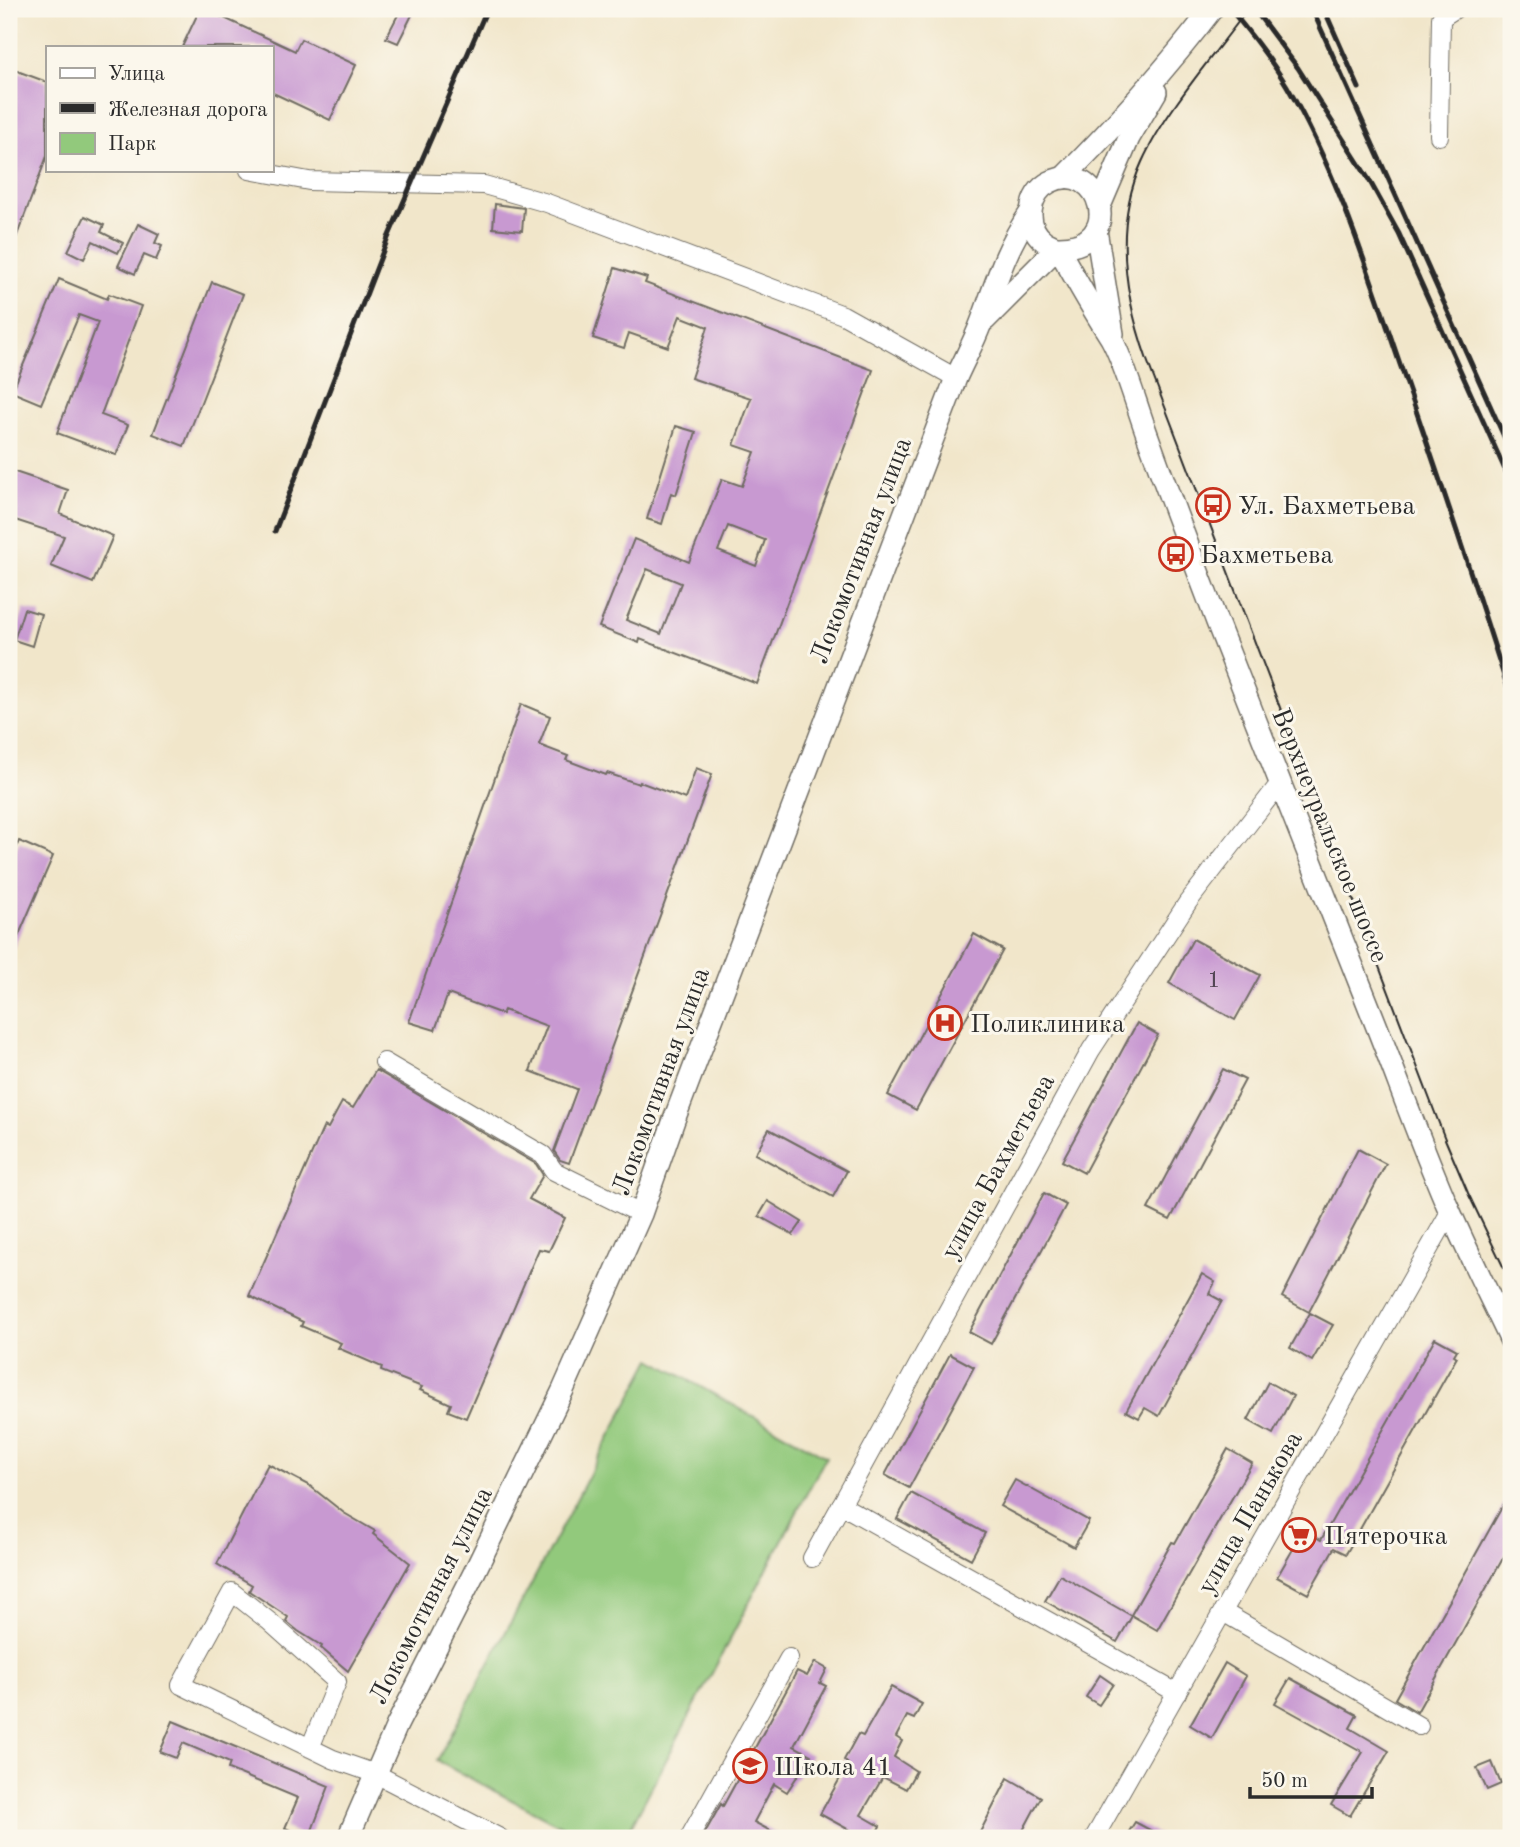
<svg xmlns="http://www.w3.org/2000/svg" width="1520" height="1847" viewBox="0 0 1520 1847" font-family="'Old Standard TT',serif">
  <rect width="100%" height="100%" fill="#fbf7ec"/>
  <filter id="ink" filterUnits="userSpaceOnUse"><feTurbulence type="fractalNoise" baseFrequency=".0143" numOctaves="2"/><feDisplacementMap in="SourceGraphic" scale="14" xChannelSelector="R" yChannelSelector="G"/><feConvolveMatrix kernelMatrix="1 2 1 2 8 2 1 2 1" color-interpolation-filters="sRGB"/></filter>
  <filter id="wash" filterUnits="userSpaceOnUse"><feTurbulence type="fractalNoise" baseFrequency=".00686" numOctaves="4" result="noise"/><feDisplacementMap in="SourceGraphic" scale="28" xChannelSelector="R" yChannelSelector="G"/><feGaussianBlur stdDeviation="1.57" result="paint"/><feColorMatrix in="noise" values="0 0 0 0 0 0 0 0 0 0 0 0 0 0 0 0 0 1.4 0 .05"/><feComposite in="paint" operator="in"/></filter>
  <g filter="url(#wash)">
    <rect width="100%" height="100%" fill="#f1e6ca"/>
    <polygon fill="#92c97c" stroke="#5e7a54" stroke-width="2" points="651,1359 826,1457 625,1838 584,1838 437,1761"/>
    <g id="blocks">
      <g fill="#c899d1" fill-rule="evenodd">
        <polygon points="200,9 205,9 295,51 301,39 356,65 330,120 271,92 271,47 182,47"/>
        <polygon points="401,9 415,9 398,43 386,38"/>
        <polygon points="9,68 47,82 47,156 10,254"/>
        <polygon points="495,204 524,208 522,231 493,228"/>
        <polygon points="85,216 104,225 101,232 123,243 118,253 93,241 84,259 68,251"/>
        <polygon points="138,224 159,234 155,243 162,246 156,260 144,255 135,274 118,266"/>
        <path d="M615,268L647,278L645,283L873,370L757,684L640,639L639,643L599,627L634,539L689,562L722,479L742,486L755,452L734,445L751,398L691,378L708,327L680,316L668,347L629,333L624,348L593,338ZM728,526L765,540L756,566L718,551ZM647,569L681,583L661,634L626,620Z"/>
        <polygon points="59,279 107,299 109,294 141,306 101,415 128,425 116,455 57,433 98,322 79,315 41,404 12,392"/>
        <polygon points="212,282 243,294 184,446 153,434"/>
        <polygon points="676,426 696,432 676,495 671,493 662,524 647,519"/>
        <polygon points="9,470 68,490 60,514 113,536 93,583 51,566 64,536 9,518"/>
        <polygon points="24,609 41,614 32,646 14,640"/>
        <polygon points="521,704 550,716 539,745 568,756 566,760 606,775 607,773 639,784 640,782 685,799 696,768 712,774 569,1163 560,1160 554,1151 577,1089 530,1071 547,1026 504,1010 502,1014 448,994 435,1030 409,1022"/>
        <polygon points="19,841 53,856 9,958 9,865"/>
        <polygon points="974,934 1003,950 916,1110 888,1095"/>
        <polygon points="1193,939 1260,975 1235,1020 1169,983"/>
        <polygon points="1137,1023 1158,1035 1084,1173 1062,1161"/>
        <polygon points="1223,1069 1245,1080 1170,1220 1148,1209"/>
        <polygon points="376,1070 536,1164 543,1175 529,1199 565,1218 549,1251 539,1249 466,1418 448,1411 451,1404 420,1390 422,1387 381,1371 382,1367 338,1348 341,1343 301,1326 303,1322 249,1296 324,1126 328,1128 342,1102 353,1108"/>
        <polygon points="769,1129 847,1171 833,1197 755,1154"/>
        <polygon points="1358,1149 1386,1164 1309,1312 1282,1297"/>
        <polygon points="1044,1193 1066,1205 991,1344 969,1332"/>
        <polygon points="768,1201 802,1222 793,1235 759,1216"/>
        <polygon points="1202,1274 1215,1282 1209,1294 1222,1301 1159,1416 1145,1408 1139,1418 1126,1411"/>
        <polygon points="1310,1313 1333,1325 1312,1361 1290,1348"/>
        <polygon points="1435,1338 1457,1350 1454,1355 1457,1357 1346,1554 1334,1548 1308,1594 1277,1577 1304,1530 1321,1540"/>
        <polygon points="950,1354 974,1367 909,1488 885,1475"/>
        <polygon points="1268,1382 1293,1396 1273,1434 1248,1420"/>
        <polygon points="1228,1449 1252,1463 1157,1630 1131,1615 1172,1542 1175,1543"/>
        <polygon points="268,1464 310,1486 344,1513 375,1531 373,1534 410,1563 348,1671 321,1648 322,1646 298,1631 286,1621 288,1617 249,1591 252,1585 217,1564"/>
        <polygon points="1015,1480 1089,1521 1074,1547 1000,1506"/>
        <polygon points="1511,1491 1511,1544 1417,1712 1395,1699"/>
        <polygon points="911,1493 985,1533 971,1559 897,1519"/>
        <polygon points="1060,1575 1132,1616 1117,1642 1045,1601"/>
        <polygon points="815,1662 827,1669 820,1683 826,1686 794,1746 811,1755 787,1792 774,1784 754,1822 784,1838 702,1838 721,1804 723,1806 797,1671 807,1676"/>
        <polygon points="1225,1663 1246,1676 1212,1738 1190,1725"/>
        <polygon points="1100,1675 1113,1684 1099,1705 1086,1697"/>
        <polygon points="1290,1678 1357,1715 1350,1728 1389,1751 1350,1816 1331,1805 1363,1752 1275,1703"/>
        <polygon points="891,1687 922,1704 914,1719 907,1716 896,1737 902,1741 894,1757 916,1771 906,1789 883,1777 861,1815 880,1826 874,1838 864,1838 820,1814 848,1764 844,1760 858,1734 863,1736"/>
        <polygon points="173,1721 329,1786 309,1838 285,1828 298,1798 228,1769 230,1763 183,1743 176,1758 160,1752"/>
        <polygon points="1492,1762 1501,1784 1487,1790 1477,1768"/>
        <polygon points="1008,1778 1041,1797 1019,1838 977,1838"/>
        <polygon points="1135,1822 1165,1838 1125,1838"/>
      </g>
    </g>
  </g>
  <g filter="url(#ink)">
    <use href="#blocks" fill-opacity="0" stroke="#706c63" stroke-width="2"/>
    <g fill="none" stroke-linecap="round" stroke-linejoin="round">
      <g stroke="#706c63" stroke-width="20">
        <g id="minor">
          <polyline points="1439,136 1441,18 1455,9"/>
          <polyline points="249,170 309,181 484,185 547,203 843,315 956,378"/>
          <polyline points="384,1062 543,1155 554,1171 641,1214"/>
          <polyline points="841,1505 1177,1693"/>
          <polyline points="812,1558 1091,1050 1188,902 1280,783"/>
          <polyline points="1223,1612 1419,1726"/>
          <polyline points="310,1748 337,1682 270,1622 232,1592 181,1685 333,1759 376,1774 500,1838"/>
          <polyline points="689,1838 789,1658"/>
          <polyline points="1094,1838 1450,1212"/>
        </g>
      </g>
      <g stroke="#706c63" stroke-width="24">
        <g id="major">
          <path d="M1063,178C1117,124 1166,69 1212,9"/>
          <polyline points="1100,206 1129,138 1156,92"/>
          <polyline points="1096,230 1113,334"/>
          <path d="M985,320L1058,247C1128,248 1100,157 1050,182C1028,193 1024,226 1044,241C1051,246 1056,245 1061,253C1077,282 1093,310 1111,338C1125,363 1137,408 1148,437C1170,499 1194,561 1217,622C1269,754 1320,885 1373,1017C1399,1082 1422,1149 1451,1214C1470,1257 1491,1299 1511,1341"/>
          <path d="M348,1838L397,1725L474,1573L563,1390L641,1214L674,1120L956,378C964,360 974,342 981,323C996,283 1005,249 1030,213"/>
        </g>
      </g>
      <use href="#minor" stroke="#fff" stroke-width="18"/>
      <use href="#major" stroke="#fff" stroke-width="21"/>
      <path stroke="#2b2b2b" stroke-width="2" d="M1248,9C1214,55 1165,111 1142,162C1113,225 1125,298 1147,360L1445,1139L1468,1193L1511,1283"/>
      <g stroke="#2b2b2b" stroke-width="5">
        <path d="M1230,9C1250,33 1270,58 1287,86C1338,174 1369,274 1402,370C1440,479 1476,588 1511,698"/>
        <polyline points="1254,9 1298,68 1368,178 1399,234 1511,483"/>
        <polyline points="1312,9 1511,452"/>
        <polyline points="1324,9 1359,88"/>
        <polyline points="275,531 388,238 487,9"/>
      </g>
    </g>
  </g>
  <defs>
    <g id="bus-ring" transform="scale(1.75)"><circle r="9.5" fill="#fbf7ec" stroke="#c8321e" stroke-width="1.5"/><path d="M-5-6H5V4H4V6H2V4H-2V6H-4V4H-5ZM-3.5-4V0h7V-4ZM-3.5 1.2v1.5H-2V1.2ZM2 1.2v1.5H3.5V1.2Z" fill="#c8321e"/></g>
    <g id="hospital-ring" transform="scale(1.75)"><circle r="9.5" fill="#fbf7ec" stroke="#c8321e" stroke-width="1.5"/><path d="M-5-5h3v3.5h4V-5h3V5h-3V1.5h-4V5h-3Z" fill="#c8321e"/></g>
    <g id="supermarket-ring" transform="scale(1.75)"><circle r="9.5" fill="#fbf7ec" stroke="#c8321e" stroke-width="1.5"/><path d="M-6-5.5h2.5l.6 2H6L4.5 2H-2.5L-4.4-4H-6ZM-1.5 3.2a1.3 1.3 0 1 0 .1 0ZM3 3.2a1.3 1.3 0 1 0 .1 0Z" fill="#c8321e"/></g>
    <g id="school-ring" transform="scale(1.75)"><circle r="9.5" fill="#fbf7ec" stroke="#c8321e" stroke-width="1.5"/><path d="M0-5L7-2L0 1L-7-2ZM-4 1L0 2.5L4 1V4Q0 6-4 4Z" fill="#c8321e"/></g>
  </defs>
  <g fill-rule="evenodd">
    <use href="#bus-ring" x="1213" y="505"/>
    <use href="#bus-ring" x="1176" y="554"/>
    <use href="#hospital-ring" x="945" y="1023"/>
    <use href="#supermarket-ring" x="1299" y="1535"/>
    <use href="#school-ring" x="750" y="1766"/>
  </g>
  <g text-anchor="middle" stroke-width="6" stroke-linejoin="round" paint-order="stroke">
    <g font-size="23" fill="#524654">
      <text x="1214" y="987">1</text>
    </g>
    <g font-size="26" fill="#2b2b2b" stroke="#fbf7ec" text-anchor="start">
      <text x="1238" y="514">Ул. Бахметьева</text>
      <text x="1200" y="563">Бахметьева</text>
      <text x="970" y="1032">Поликлиника</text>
      <text x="1324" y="1544">Пятерочка</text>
      <text x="774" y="1775">Школа 41</text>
    </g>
    <g font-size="26" fill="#2b2b2b" stroke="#fbf7ec">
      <text transform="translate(860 550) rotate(-69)" y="9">Локомотивная улица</text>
      <text transform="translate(1331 835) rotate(68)" y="9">Верхнеуральское шоссе</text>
      <text transform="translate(660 1081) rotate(-70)" y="9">Локомотивная улица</text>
      <text transform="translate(997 1166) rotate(-61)" y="9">улица Бахметьева</text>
      <text transform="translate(1249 1512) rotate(-60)" y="9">улица Панькова</text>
      <text transform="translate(430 1595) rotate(-63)" y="9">Локомотивная улица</text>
    </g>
  </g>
  <rect width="1520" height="1847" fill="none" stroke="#fbf7ec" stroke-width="35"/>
  <rect x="46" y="46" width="228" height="126" fill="#fbf7ec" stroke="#a8a59f" stroke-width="2"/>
  <rect x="60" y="68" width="35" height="10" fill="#ffffff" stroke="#a8a59f" stroke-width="2"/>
  <text x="108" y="80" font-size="21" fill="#2b2b2b">Улица</text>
  <rect x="60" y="103" width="35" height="10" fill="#2b2b2b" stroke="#a8a59f" stroke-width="2"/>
  <text x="108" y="116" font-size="21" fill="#2b2b2b">Железная дорога</text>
  <rect x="60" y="133" width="35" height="21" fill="#92c97c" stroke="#a8a59f" stroke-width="2"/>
  <text x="108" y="150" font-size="21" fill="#2b2b2b">Парк</text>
  <path d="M1250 1787v10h122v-10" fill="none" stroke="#2b2b2b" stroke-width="3.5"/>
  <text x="1261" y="1787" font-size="21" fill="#2b2b2b" stroke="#fbf7ec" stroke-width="5" paint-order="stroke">50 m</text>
</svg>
